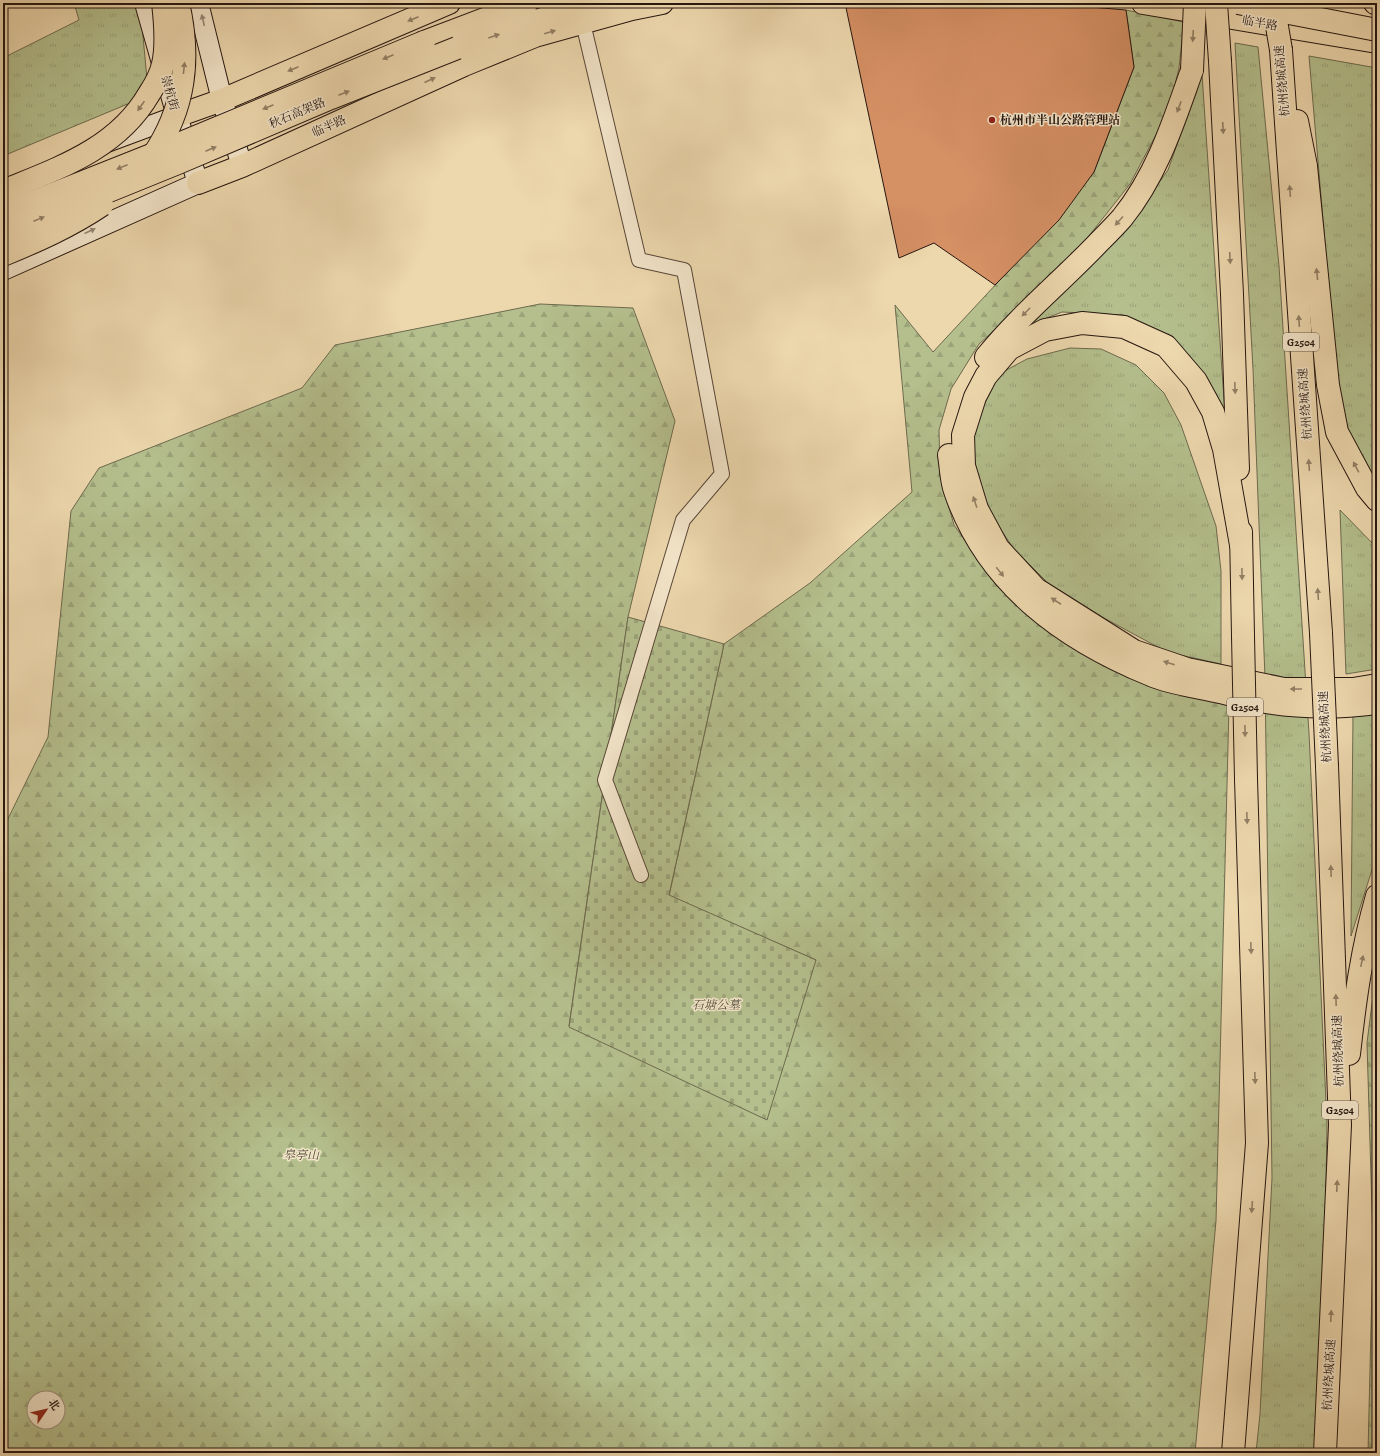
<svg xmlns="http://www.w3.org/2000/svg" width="1380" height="1456" viewBox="0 0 1380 1456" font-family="Alegreya,'Noto Serif SC',serif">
  <defs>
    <pattern id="grass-tufts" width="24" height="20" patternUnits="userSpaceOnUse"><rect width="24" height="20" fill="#b4bf8d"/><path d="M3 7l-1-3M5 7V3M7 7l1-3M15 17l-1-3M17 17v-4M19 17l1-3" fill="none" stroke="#9ba379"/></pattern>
    <pattern id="forest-firs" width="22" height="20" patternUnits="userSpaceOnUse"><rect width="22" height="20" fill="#b4bf8d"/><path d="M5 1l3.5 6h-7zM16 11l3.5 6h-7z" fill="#9ba379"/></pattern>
    <pattern id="cemetery-stones" width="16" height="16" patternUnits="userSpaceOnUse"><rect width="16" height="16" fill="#b4bf8d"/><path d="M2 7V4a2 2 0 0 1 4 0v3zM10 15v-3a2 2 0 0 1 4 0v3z" fill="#9ba379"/></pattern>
  </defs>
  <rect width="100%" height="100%" fill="#edd7ad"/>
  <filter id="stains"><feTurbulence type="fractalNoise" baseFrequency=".005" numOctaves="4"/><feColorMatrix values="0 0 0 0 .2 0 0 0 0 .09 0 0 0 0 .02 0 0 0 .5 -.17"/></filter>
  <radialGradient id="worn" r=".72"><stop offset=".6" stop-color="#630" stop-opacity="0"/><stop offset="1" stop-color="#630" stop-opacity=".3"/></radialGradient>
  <g fill="url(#grass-tufts)" stroke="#6d6a4e">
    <polygon points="74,3 136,3 142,26 147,79 130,103 3,156 3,58 79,20"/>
    <polygon points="1235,43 1258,47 1279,266 1309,733 1327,1124 1323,1369 1319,1453 1256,1453 1260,1414 1272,1178 1265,678 1253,369"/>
    <polygon points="1309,56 1377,68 1377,488 1356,449 1339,407"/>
    <polygon points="1202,74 1225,415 1163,334 1123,315 1062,312 1017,330 1138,212 1168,170"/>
    <polygon points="1070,348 1101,349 1136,365 1164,393 1181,425 1216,526 1221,571 1221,664 1167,652 1104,618 1048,583 1014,549 992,517 973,485 970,441 984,405 999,374 1027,359"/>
    <polygon points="1340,510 1377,548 1377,669 1346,674"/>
    <polygon points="1377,712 1377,854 1351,936 1353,713"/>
  </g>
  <g fill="url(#forest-firs)" stroke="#6d6a4e" fill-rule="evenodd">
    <path d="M1126,10L1184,22L1179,68L1169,110L1130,184L1077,251L1049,275L1011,315L979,344L951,389L939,430L940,476L954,525L997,586L1051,633L1104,666L1229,706L1216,1221L1195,1453H3V829L48,737L71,511L99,468L302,388L335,345L540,304L633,308L675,421L628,617L569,1026L816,960L669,896L724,644L810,583L912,492L895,305L933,352L1012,267L1094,172L1134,67ZM34,1398H58V1422H34Z"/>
    <polygon points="1377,964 1377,1453 1368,1453 1373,1243 1367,1043"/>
  </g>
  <polygon fill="url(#cemetery-stones)" stroke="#6d6a4e" points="628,617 724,644 669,895 816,960 767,1120 569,1027"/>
  <polygon fill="#d59064" stroke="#261610" points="845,3 1044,3 1126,10 1134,67 1094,172 1059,220 995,285 934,243 899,258"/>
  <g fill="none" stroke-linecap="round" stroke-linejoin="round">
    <g stroke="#584637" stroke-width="16">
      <polyline id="street" points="583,23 639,260 684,270 722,474 683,520 605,780 641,875"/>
    </g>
    <g stroke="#261610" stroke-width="22">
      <g id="secondary">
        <polyline points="198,3 222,100 242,166"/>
        <polyline points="107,142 177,116"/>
        <polyline points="3,270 198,183 177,116 145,3"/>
      </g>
    </g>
    <g stroke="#261610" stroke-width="24">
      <g id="primary">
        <polyline points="1143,3 1377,42"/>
        <polyline points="177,116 222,100 449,3"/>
        <polyline points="198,183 242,166 464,65 535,36 632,9 662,3"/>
      </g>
    </g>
    <g stroke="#261610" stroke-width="24">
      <g id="highway">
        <polyline points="1375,3 1377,3"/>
        <polyline points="424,42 527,3"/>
        <polyline points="457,48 569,10 596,3"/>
        <polyline points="1281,50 1321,633"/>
        <polyline points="1220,61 1232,294 1238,469"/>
        <polyline points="1297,121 1306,166 1328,385 1337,432 1367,488 1377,500"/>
        <path d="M986,357C1020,315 1062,281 1099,242C1107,234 1115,226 1122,218C1157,175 1174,121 1192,70"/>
        <path d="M949,455C951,467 951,480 955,491C987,584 1063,639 1151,675C1172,684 1194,686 1215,691C1230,694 1245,699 1260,701C1298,708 1338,708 1377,703"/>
        <polyline points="1241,532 1243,636"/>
        <polyline points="1241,545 1224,449 1213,412 1196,381 1166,346 1124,327 1082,323 1045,330 1009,349 986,376 975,397 963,435 964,466 977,509 998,548 1036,589 1134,651 1187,669 1284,689 1353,689 1377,685"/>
        <path d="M1349,1054C1355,1000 1362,948 1377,896"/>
        <polyline points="1233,1453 1257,1143 1246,779"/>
        <polyline points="1325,1453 1340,1125 1327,766"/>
      </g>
    </g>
    <use href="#street" stroke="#f3e5ca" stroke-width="14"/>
    <use href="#secondary" stroke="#f3e5ca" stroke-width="20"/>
    <use href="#primary" stroke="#edd7ad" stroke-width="22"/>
    <use href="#highway" stroke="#edd7ad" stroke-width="22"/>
    <g stroke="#261610" stroke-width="24" stroke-linecap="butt">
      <g id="highway-bridge">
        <polyline points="1216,3 1220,61"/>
        <polyline points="1238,3 1377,30"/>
        <polyline points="1273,3 1281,50"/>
        <polyline points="1192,70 1195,3"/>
        <path d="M152,157C185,109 191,59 178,3"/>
        <path d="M3,191C59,168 117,149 149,94C155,85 161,74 163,64C167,47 165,20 163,3"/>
        <polyline points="3,214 174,146 424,42"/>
        <polyline points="3,234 178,163 331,98 457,48"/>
        <path d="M3,255C37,241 71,226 102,205"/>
        <polyline points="1321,633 1327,766"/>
        <polyline points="1243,636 1246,779"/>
      </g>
    </g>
    <use href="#highway-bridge" stroke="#edd7ad" stroke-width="22"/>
  </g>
  <defs><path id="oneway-solid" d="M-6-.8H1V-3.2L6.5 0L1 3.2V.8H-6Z"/></defs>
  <g fill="#938066">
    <use href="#oneway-solid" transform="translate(413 19) rotate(157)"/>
    <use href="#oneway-solid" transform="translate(550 32) rotate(-16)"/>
    <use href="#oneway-solid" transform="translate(494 36) rotate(-19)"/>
    <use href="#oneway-solid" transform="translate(1193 36) rotate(93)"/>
    <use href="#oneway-solid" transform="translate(388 57) rotate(157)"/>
    <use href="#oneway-solid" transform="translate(184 68) rotate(-84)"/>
    <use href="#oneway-solid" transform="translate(293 69) rotate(157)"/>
    <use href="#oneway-solid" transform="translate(430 80) rotate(-24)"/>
    <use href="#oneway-solid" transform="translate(344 93) rotate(-21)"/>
    <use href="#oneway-solid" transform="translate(141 106) rotate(125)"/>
    <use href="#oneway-solid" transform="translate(268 107) rotate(157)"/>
    <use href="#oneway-solid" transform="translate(1179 107) rotate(110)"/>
    <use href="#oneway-solid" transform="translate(1223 128) rotate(87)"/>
    <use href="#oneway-solid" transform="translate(211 149) rotate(-23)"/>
    <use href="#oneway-solid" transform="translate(122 167) rotate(158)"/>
    <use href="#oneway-solid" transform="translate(1290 191) rotate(-94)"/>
    <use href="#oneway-solid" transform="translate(39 219) rotate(-22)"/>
    <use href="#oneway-solid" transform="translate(1119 221) rotate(132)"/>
    <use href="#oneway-solid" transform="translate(1230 258) rotate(87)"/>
    <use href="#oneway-solid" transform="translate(1317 274) rotate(-96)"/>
    <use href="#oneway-solid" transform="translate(1026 312) rotate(135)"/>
    <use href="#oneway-solid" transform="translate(1299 321) rotate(-94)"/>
    <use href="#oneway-solid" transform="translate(1235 388) rotate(88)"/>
    <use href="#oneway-solid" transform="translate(1309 465) rotate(-94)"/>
    <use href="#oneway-solid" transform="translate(1356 467) rotate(-118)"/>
    <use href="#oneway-solid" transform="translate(975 502) rotate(-108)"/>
    <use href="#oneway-solid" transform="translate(1000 572) rotate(51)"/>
    <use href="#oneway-solid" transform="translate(1242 574) rotate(89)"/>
    <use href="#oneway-solid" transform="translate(1318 594) rotate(-94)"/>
    <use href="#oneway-solid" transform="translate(1056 601) rotate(-147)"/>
    <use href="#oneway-solid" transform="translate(1169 663) rotate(-162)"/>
    <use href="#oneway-solid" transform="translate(1296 689) rotate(180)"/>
    <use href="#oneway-solid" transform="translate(1245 731) rotate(89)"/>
    <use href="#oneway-solid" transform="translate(1247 818) rotate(88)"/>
    <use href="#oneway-solid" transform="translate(1331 871) rotate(-92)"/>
    <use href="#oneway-solid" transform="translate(1251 948) rotate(88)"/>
    <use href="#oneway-solid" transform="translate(1362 961) rotate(-78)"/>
    <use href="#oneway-solid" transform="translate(1336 1000) rotate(-92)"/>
    <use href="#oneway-solid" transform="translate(1255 1078) rotate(88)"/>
    <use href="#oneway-solid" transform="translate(1337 1186) rotate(-87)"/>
    <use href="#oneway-solid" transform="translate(1252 1207) rotate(94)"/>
    <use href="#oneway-solid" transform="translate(1331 1316) rotate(-87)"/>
  </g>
  <g fill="#978876">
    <use href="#oneway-solid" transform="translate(203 20) rotate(-103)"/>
    <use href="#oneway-solid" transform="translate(90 231) rotate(-24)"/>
  </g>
  <circle fill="#8f2418" stroke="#f3e5ca" stroke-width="1.5" cx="992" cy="120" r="4"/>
  <g text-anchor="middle" stroke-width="3" stroke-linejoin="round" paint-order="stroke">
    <g fill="#f3e5ca" stroke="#645448" stroke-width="1">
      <rect x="1283" y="333" width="36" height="18" rx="3"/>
      <rect x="1227" y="698" width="36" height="18" rx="3"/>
      <rect x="1322" y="1101" width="36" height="18" rx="3"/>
    </g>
    <g font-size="11" font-weight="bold" fill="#261610">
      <text x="1301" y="346">G2504</text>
      <text x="1245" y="711">G2504</text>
      <text x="1340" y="1114">G2504</text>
    </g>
    <g font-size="12" fill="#261610" stroke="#f3e5ca">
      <text transform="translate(1260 23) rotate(10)" y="4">临半路</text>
      <text transform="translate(1282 81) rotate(-95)" y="4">杭州绕城高速</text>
      <text transform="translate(170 93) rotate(74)" y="4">崇杭街</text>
      <text transform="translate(297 113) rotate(-23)" y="4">秋石高架路</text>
      <text transform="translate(329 126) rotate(-24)" y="4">临半路</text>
      <text transform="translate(1305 404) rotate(-94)" y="4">杭州绕城高速</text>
      <text transform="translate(1325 727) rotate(-93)" y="4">杭州绕城高速</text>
      <text transform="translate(1338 1051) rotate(-92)" y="4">杭州绕城高速</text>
      <text transform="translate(1329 1375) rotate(-87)" y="4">杭州绕城高速</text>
    </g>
    <g font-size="12" font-weight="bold" fill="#261610" stroke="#f3e5ca" text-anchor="start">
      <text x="1000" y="124">杭州市半山公路管理站</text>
    </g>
    <g font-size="12" font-style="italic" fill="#514936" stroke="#f3e5ca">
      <text x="716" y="1009">石塘公墓</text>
      <text x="301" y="1159">皋亭山</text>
    </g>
  </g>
  <rect width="1380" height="1456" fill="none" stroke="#edd7ad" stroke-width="16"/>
  <rect x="4" y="4" width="1372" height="1448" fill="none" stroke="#261610" stroke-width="2"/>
  <rect x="8" y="8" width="1364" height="1440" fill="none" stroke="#261610"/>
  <g transform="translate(46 1410) rotate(56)"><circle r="19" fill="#f3e5ca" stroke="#a19280"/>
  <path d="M0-3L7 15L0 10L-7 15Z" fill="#8f2418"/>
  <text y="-6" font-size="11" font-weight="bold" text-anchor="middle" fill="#261610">北</text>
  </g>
  <rect width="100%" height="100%" filter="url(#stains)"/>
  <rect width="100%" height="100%" fill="url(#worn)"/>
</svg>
